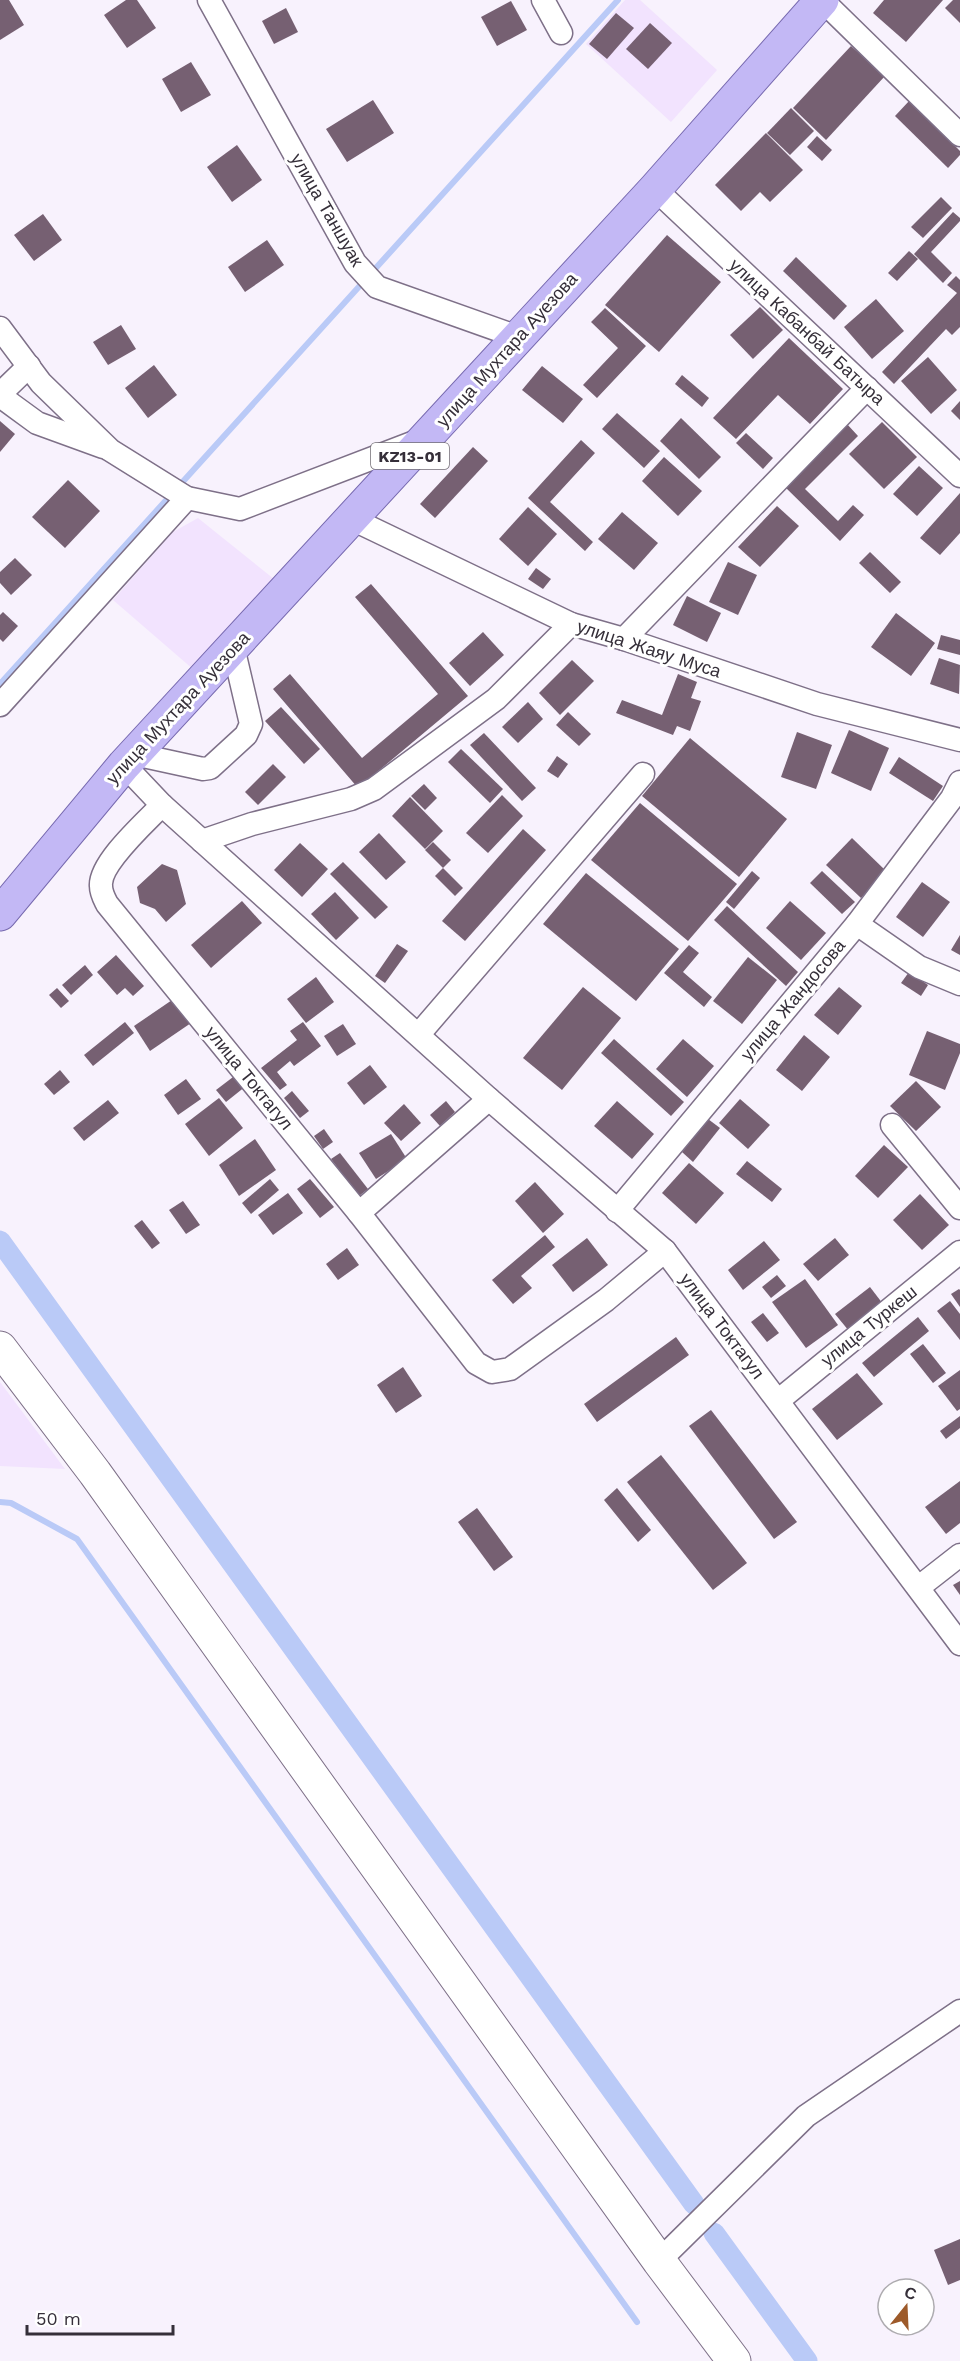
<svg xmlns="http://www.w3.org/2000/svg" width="960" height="2361" viewBox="0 0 960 2361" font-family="'Work Sans',sans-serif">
  <rect width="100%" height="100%" fill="#f8f2fd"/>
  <g fill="#f2e3fe">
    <polygon points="625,0 640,0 717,70 671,122 586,44"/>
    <polygon points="198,518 274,579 194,670 113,600 173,532"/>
    <polygon points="0,1382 65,1469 0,1466"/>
  </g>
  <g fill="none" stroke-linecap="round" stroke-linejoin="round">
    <g stroke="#bacaf7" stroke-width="6">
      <polyline points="0,684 618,0"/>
      <polyline points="0,1502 11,1503 77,1539 637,2322"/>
    </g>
    <g stroke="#bacaf7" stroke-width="21">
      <polyline points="0,1241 694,2204"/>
      <polyline points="714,2233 807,2361"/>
    </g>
  </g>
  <g fill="#766072">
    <polygon points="0,0 9,0 24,25 0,40"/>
    <polygon points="126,0 137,0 156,28 127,48 104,15"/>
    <polygon points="884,0 943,0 906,42 873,13"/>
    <polygon points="953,0 960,0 960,23 945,8"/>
    <polygon points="511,1 527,30 497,46 481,17"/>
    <polygon points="286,8 298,32 274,44 262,21"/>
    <polygon points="616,13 634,28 607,59 589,44"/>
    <polygon points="650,23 672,43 648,69 626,49"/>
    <polygon points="851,46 885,76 826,140 793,108"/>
    <polygon points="191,62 211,95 181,112 162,79"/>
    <polygon points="373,100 394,133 347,162 326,129"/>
    <polygon points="910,100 960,151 960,155 948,168 895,116"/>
    <polygon points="791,108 814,131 790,155 767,133"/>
    <polygon points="766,133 803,170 770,202 760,192 741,211 715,185"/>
    <polygon points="817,136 832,150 822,161 807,147"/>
    <polygon points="237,145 262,180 232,202 207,167"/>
    <polygon points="941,197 952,208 923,238 911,227"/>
    <polygon points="953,212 960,218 960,221 931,252 952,273 943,283 914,254"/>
    <polygon points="43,214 62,240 34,261 14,235"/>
    <polygon points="667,235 721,282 659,352 605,305"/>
    <polygon points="267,240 284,265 245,292 228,267"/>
    <polygon points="909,251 918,259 897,281 888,273"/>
    <polygon points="796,257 847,306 834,320 783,271"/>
    <polygon points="956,276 960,280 960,327 952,335 946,329 894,384 882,372 957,293 947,285"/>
    <polygon points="876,299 904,331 872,359 844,327"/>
    <polygon points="760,307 783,330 753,359 730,335"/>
    <polygon points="605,308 646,346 597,398 583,385 618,348 591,322"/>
    <polygon points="121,325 136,349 108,365 93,342"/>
    <polygon points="789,338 843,389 810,424 778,395 736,439 713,418"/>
    <polygon points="928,357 957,390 931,414 901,381"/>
    <polygon points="154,365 177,395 148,418 125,388"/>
    <polygon points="542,366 583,399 563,423 522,390"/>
    <polygon points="682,375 709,398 702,407 675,384"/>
    <polygon points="960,401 960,420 951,411"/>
    <polygon points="617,413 660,451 644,468 602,429"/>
    <polygon points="681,418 721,457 699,479 660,441"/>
    <polygon points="0,421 15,434 0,452"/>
    <polygon points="882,422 917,457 884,489 849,454"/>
    <polygon points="847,424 858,436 805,489 838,521 853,505 864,515 840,541 785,487"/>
    <polygon points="746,433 773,458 763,469 736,443"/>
    <polygon points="581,440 595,453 550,502 593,542 585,551 528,498"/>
    <polygon points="473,447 488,461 435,518 420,504"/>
    <polygon points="664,457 702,491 678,516 642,481"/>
    <polygon points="919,466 943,488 917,516 893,494"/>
    <polygon points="68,480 100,511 65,548 32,517"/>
    <polygon points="960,493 960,533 940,555 920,538"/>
    <polygon points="777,506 799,526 760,567 738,547"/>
    <polygon points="528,507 557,534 528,566 499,539"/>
    <polygon points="622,512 658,543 634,570 598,539"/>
    <polygon points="870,552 901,582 890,593 859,563"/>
    <polygon points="15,558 32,575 11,595 0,583 0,572"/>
    <polygon points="728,562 757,575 738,615 709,602"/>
    <polygon points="536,568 551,579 543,589 528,579"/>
    <polygon points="371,584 468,696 358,788 273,689 290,674 362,758 438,694 355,597"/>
    <polygon points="687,596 721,613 707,642 673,625"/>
    <polygon points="3,612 18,626 3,642 0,639 0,615"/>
    <polygon points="896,613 935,643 911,676 871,647"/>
    <polygon points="483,632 504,655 470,686 449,663"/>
    <polygon points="941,635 960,640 960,655 937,649"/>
    <polygon points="939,658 960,665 959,694 930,684"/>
    <polygon points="572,660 594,681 560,715 539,693"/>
    <polygon points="678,674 697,682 691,698 701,701 690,731 677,726 673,735 616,713 622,700 662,715"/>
    <polygon points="528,702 543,719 518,743 502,727"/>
    <polygon points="281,707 320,749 304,764 265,721"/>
    <polygon points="568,712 591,734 579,746 556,725"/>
    <polygon points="849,730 889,748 871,791 831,773"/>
    <polygon points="797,732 832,745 816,789 781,777"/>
    <polygon points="484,733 536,788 522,801 470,745"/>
    <polygon points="690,738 787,819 739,877 642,796"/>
    <polygon points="461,749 503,789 490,803 448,762"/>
    <polygon points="557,756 568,764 558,778 547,771"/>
    <polygon points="899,757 943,786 933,801 889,773"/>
    <polygon points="273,764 286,777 258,805 245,792"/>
    <polygon points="424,784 437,798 425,810 411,796"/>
    <polygon points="502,795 523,816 488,853 466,833"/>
    <polygon points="410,797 443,831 425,849 392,816"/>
    <polygon points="640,803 737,884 688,941 591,860"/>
    <polygon points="523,829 546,850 465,941 442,921"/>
    <polygon points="379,833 406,862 386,880 359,852"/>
    <polygon points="852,838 886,871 861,898 826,865"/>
    <polygon points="433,842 451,860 443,868 425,850"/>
    <polygon points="300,843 328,869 302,897 274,870"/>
    <polygon points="343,862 388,907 375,919 330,874"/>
    <polygon points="162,864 177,870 186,904 166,922 155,909 140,903 137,887"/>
    <polygon points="443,868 463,888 455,896 435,876"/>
    <polygon points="752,871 760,878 734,909 726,902"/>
    <polygon points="822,871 855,902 842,914 810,883"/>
    <polygon points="586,873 679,949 636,1001 543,924"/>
    <polygon points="922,882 950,902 923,937 896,917"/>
    <polygon points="335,892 359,918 336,940 311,914"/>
    <polygon points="242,901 262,923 211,968 191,945"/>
    <polygon points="790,901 826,933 801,960 766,928"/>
    <polygon points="727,906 798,972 786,986 714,920"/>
    <polygon points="960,935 960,955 951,950"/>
    <polygon points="397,944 408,951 385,983 375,976"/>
    <polygon points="689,945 699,953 683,972 712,997 704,1007 664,973"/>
    <polygon points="116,955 144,986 133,996 125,988 117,995 97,972"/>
    <polygon points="748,957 777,980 742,1024 713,1001"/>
    <polygon points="85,965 93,975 71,995 62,985"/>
    <polygon points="909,972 928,985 921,996 901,983"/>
    <polygon points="316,977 334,1002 306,1023 287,999"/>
    <polygon points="583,987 621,1018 562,1090 523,1058"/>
    <polygon points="839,987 862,1006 838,1035 814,1015"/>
    <polygon points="57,988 69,1001 61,1008 49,995"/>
    <polygon points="175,998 191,1023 150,1051 134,1026"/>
    <polygon points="125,1022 134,1033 93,1066 84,1055"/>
    <polygon points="303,1022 321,1046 294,1066 290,1061 277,1072 287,1085 280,1090 261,1068 297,1040 290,1031"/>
    <polygon points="343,1024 356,1044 337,1056 324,1036"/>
    <polygon points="927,1031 960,1044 960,1053 945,1090 909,1075"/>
    <polygon points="804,1035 830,1057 802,1091 776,1070"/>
    <polygon points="614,1039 684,1102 671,1116 601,1053"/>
    <polygon points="683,1039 714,1066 687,1097 656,1069"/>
    <polygon points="370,1065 387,1087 364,1105 347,1083"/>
    <polygon points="60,1070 70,1082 54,1095 44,1084"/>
    <polygon points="237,1074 246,1086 226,1102 216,1090"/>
    <polygon points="186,1079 201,1099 178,1115 164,1095"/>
    <polygon points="916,1081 941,1107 916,1131 890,1106"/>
    <polygon points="292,1091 309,1111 300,1118 284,1098"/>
    <polygon points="219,1098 243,1128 209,1156 185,1124"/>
    <polygon points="740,1099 770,1125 748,1149 719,1123"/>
    <polygon points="108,1100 119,1113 84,1141 73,1128"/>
    <polygon points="446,1101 455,1112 440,1126 430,1115"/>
    <polygon points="617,1101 654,1134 632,1159 594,1126"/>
    <polygon points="404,1104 421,1123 401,1141 384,1123"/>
    <polygon points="708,1119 720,1128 693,1162 682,1152"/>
    <polygon points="324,1129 333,1142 323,1149 314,1136"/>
    <polygon points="391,1134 407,1159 376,1179 359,1153"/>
    <polygon points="255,1139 276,1170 239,1196 219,1165"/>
    <polygon points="884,1145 908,1167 878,1198 855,1176"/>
    <polygon points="340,1153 368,1189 359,1196 331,1159"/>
    <polygon points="747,1161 782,1189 772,1202 736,1174"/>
    <polygon points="689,1163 724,1193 696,1224 662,1193"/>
    <polygon points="270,1179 279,1190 251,1214 242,1203"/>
    <polygon points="310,1179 334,1207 320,1218 297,1189"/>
    <polygon points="535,1182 564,1214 543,1233 515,1201"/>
    <polygon points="288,1193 303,1213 273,1235 258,1215"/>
    <polygon points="920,1194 949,1225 922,1250 893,1220"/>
    <polygon points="183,1201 200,1225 186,1234 169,1210"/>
    <polygon points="142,1220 160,1243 152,1249 134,1226"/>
    <polygon points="545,1235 555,1247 521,1276 532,1288 513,1304 492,1280"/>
    <polygon points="587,1238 608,1265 573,1292 552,1265"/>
    <polygon points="835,1238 849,1255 818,1281 803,1264"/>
    <polygon points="764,1241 780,1260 743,1290 728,1270"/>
    <polygon points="347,1248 359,1265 338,1280 326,1264"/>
    <polygon points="777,1275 786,1286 771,1298 762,1287"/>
    <polygon points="805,1279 838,1325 806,1348 772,1302"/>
    <polygon points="870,1287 883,1304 849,1331 835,1314"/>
    <polygon points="959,1289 960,1290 960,1307 951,1294"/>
    <polygon points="950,1301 960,1314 960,1340 937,1311"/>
    <polygon points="763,1313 779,1333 767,1342 751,1322"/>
    <polygon points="918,1317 929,1331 874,1377 862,1363"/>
    <polygon points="676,1337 689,1355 597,1422 584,1404"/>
    <polygon points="923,1344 946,1373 933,1383 910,1354"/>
    <polygon points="403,1367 422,1396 396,1413 377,1385"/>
    <polygon points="960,1370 960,1409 957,1411 938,1386"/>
    <polygon points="857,1373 883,1404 837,1440 812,1409"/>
    <polygon points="711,1410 797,1522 774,1539 689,1426"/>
    <polygon points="960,1416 960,1428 946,1439 940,1431"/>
    <polygon points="661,1455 747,1563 713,1590 627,1482"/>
    <polygon points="960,1481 960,1523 946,1534 925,1507"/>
    <polygon points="617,1488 651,1530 638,1542 604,1500"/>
    <polygon points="477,1508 513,1557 494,1571 458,1522"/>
    <polygon points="960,1581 960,1595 953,1585"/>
    <polygon points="960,2239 960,2280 948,2285 934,2250"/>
  </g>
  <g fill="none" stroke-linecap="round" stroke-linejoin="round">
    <g stroke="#7e7088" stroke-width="25">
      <g id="street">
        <polyline points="209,0 355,263 377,287 518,337"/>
        <polyline points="543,0 561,33"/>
        <polyline points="822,0 960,135"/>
        <polyline points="655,189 960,476"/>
        <polyline points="0,328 41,383 110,450 187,498 240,509 420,440"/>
        <polyline points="0,394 29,366"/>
        <polyline points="0,396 37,423 103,447"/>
        <polyline points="352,519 571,624 624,639 817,704 960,740"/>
        <polyline points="624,639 867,388"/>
        <polyline points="0,705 187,498"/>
        <polyline points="134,754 203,769 210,768 246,735 251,724 233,647"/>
        <polyline points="124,765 162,805 202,841 489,1099 665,1251 960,1644"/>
        <path d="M162,805C147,821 99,863 101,886C101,893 104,898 107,904L359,1213L489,1099"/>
        <polyline points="202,841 252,824 351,799 374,789 496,699 571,624"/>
        <polyline points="857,924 919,967 960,984"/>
        <polyline points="419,1034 643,774"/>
        <polyline points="892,1125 960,1208"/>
        <polyline points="617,1211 857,924 952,798 960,782"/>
        <polyline points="359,1213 476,1363 492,1372 510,1369 606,1300 665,1251"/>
        <polyline points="779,1400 960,1252"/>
        <polyline points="919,1587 960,1555"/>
        <polyline points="659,2261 806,2116 960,2011"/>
      </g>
    </g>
    <g stroke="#7e7088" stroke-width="35">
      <polyline id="secondary" points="0,1348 95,1473 659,2261 734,2361"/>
    </g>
    <g stroke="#7769af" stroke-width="35">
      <polyline id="primary" points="0,914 124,765 655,189 822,0"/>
    </g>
    <use href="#street" stroke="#fff" stroke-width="22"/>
    <use href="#secondary" stroke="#fff" stroke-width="33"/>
    <use href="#primary" stroke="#c3b8f5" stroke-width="33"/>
  </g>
  <g text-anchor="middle" stroke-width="6" stroke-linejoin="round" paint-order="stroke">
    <rect fill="#fff" stroke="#726d74" stroke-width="1.5" x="371" y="443" width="78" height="26" rx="4.5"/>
    <g font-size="16" font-weight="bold" fill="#352f39">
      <text x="410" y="462">KZ13-01</text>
    </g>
    <g font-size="18" fill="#352f39" stroke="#fff">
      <text transform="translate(327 210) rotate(60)" y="6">улица Таншуак</text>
      <text transform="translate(807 332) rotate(43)" y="6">улица Кабанбай Батыра</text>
      <text transform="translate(507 350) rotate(-48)" y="6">улица Мухтара Ауезова</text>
      <text transform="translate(649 649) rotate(18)" y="6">улица Жаяу Муса</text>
      <text transform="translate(178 708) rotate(-47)" y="6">улица Мухтара Ауезова</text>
      <text transform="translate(793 1000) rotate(-50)" y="6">улица Жандосова</text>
      <text transform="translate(249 1078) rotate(51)" y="6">улица Токтагул</text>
      <text transform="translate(722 1326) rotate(53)" y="6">улица Токтагул</text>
      <text transform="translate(869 1326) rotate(-39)" y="6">улица Туркеш</text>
    </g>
  </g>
  <g transform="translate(906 2307) rotate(18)"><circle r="28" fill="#ffffff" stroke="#aeacb0" stroke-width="1.5"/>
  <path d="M0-4.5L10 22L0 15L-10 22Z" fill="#9d5a2a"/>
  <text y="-9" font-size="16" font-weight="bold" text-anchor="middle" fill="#352f39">С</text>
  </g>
  <path d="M27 2325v9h146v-9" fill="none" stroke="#352f39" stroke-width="3"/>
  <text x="36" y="2325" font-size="18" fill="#352f39" stroke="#ffffff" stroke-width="4.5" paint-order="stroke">50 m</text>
</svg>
